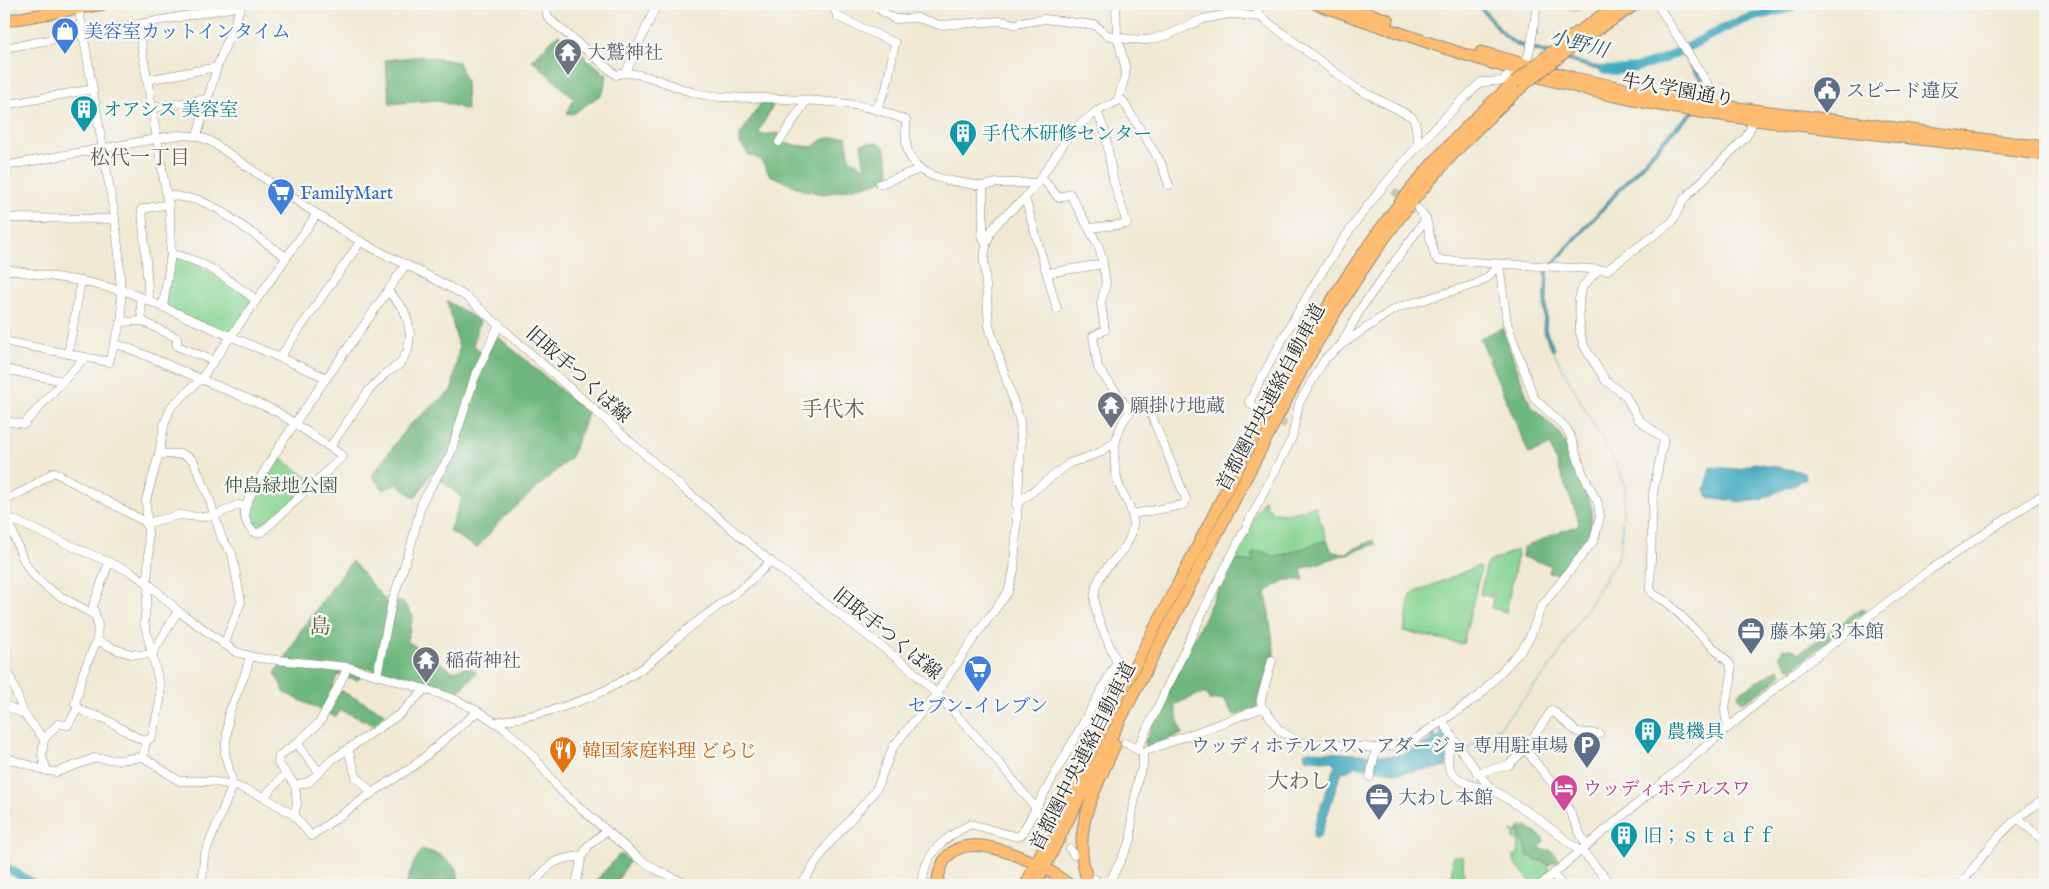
<svg xmlns="http://www.w3.org/2000/svg" width="2049" height="889" viewBox="0 0 2049 889" font-family="'IM FELL English','Noto Serif JP',serif">
  <rect width="100%" height="100%" fill="#f6f6f2"/>
  <filter id="ink" filterUnits="userSpaceOnUse"><feTurbulence type="fractalNoise" baseFrequency=".02" numOctaves="2"/><feDisplacementMap in="SourceGraphic" scale="10" xChannelSelector="R" yChannelSelector="G"/><feConvolveMatrix kernelMatrix="1 2 1 2 8 2 1 2 1" color-interpolation-filters="sRGB"/></filter>
  <filter id="wash" filterUnits="userSpaceOnUse"><feTurbulence type="fractalNoise" baseFrequency=".0096" numOctaves="4" result="noise"/><feDisplacementMap in="SourceGraphic" scale="20" xChannelSelector="R" yChannelSelector="G"/><feGaussianBlur stdDeviation="1.12" result="paint"/><feColorMatrix in="noise" values="0 0 0 0 0 0 0 0 0 0 0 0 0 0 0 0 0 1.4 0 .05"/><feComposite in="paint" operator="in"/></filter>
  <g filter="url(#wash)">
    <rect width="100%" height="100%" fill="#f1e9d4"/>
    <g fill="#89d694" stroke="#5a8060">
      <polygon points="171,254 185,256 256,300 231,336 163,307"/>
      <polygon points="275,454 315,483 256,533 244,513"/>
      <path d="M1264,499C1270,524 1297,511 1315,506L1327,540L1277,557L1253,552V562L1232,559Z"/>
      <polygon points="1516,550 1518,553 1506,612 1491,608 1494,592 1492,592 1491,597 1480,594 1487,563"/>
      <polygon points="1478,566 1481,568 1463,644 1404,631 1411,594"/>
      <path d="M1511,831L1521,833L1522,841L1535,860C1544,861 1548,862 1550,872L1534,885L1515,864L1514,855H1518L1519,841L1514,840L1513,838L1515,835Z"/>
      <polygon points="1453,856 1463,857 1464,882 1467,885 1451,885"/>
    </g>
    <g fill="#6eb77e" stroke="#4c7154">
      <polygon points="558,34 607,75 603,93 573,114 567,113 574,99 532,60"/>
      <polygon points="421,56 458,62 466,82 467,110 436,100 390,104 385,60"/>
      <path d="M761,103H769L773,106L759,131L761,135L778,133L786,144L813,147L824,139L846,136L850,160L865,167L861,144C890,138 885,151 890,174L886,179L863,186L824,194L803,190L770,175L760,159L749,155L740,143V135Z"/>
      <polygon points="447,301 480,321 473,345 485,355 497,336 588,413 571,457 499,522 477,548 449,531 462,498 432,472 415,498 397,484 384,490 372,476 408,426 452,390 459,348"/>
      <polygon points="1502,328 1530,404 1559,433 1567,447 1592,509 1591,527 1586,538 1557,574 1549,573 1550,565 1522,557 1523,548 1561,531 1579,526 1578,518 1550,446 1529,454 1480,338"/>
      <polygon points="1327,540 1332,552 1346,553 1373,540 1376,544 1301,569 1304,580 1285,580 1266,592 1275,658 1272,657 1256,708 1234,716 1224,699 1209,700 1207,694 1199,694 1174,705 1182,734 1145,747 1144,743 1232,559 1253,562 1253,552 1261,551 1277,557"/>
      <polygon points="352,561 385,600 404,603 413,616 407,641 453,671 469,667 477,672 456,695 368,668 358,680 337,675 333,687 385,713 374,725 341,710 335,717 285,693 275,673 291,649 300,631"/>
      <polygon points="1862,608 1865,611 1792,669 1787,666 1780,656 1783,648 1792,649 1799,653"/>
      <polygon points="1779,668 1782,674 1762,691 1742,702 1738,698 1739,693"/>
      <polygon points="1526,826 1542,837 1544,841 1540,846 1541,849 1551,850 1559,860 1548,865 1545,862 1535,860 1534,857 1529,857 1527,854 1526,844 1520,839 1520,833 1517,832 1519,828"/>
      <polygon points="422,849 438,854 457,868 459,882 458,885 406,885 414,862"/>
      <polygon points="619,855 623,855 629,861 615,885 592,885"/>
    </g>
    <g fill="#3faabf" stroke="#356a75">
      <polygon points="1476,4 1480,4 1504,33 1515,42 1594,66 1615,69 1616,72 1593,69 1514,45 1502,35"/>
      <polygon points="1684,51 1710,90 1709,99 1670,136 1548,271 1546,330 1555,349 1552,351 1543,330 1546,270 1668,133 1706,98 1707,91 1681,53"/>
      <polygon points="1755,463 1804,472 1806,479 1760,500 1743,502 1708,497 1705,491 1710,467 1739,469"/>
      <polygon points="1440,728 1450,740 1446,767 1399,773 1355,766 1348,771 1341,772 1321,835 1316,839 1313,837 1315,824 1335,765 1331,761 1305,758 1304,753 1309,751 1392,756 1405,753 1432,740 1431,735 1434,731 1437,738 1440,737"/>
    </g>
    <g fill="none" stroke-linecap="round" stroke-linejoin="round">
      <polyline stroke="#3faabf" stroke-width="1" points="1466,749 1500,727 1549,669 1616,561 1620,552 1625,488 1622,476 1553,351"/>
      <g stroke="#3faabf" stroke-width="9">
        <path d="M1604,70C1654,74 1695,40 1738,22C1755,15 1773,13 1790,8L1795,4"/>
        <polyline points="4,866 36,885"/>
      </g>
    </g>
  </g>
  <g filter="url(#ink)">
    <g fill="none" stroke-linecap="round" stroke-linejoin="round">
      <g stroke="#c9c3b2" stroke-width="8" stroke-dasharray="8 4" stroke-linecap="butt">
        <polyline points="1393,191 1407,201"/>
        <polyline points="1272,417 1286,425"/>
        <polyline points="1044,819 1070,849"/>
      </g>
      <g stroke="#8e8a80" stroke-width="9">
        <g id="minor">
          <path d="M545,4L548,18L616,75C635,67 675,88 695,93C719,99 744,97 767,98C799,100 847,101 877,110C887,112 896,117 906,120C906,129 905,139 907,148C915,181 955,181 983,186V238L986,245"/>
          <polyline points="709,4 713,4"/>
          <polyline points="832,4 838,17 895,43 886,89 876,110"/>
          <polyline points="871,4 894,19 918,18 940,25 1001,21 1015,24 1044,19 1095,25 1107,35 1128,39 1148,40 1168,35 1203,19 1229,14 1235,14 1261,17"/>
          <polyline points="1254,4 1261,17 1356,88 1412,117 1415,122 1419,146"/>
          <polyline points="1657,4 1722,107"/>
          <polyline points="1572,8 1582,4"/>
          <polyline points="1356,13 1365,4"/>
          <polyline points="138,25 170,216 171,254 163,307"/>
          <polyline points="4,48 241,6"/>
          <polyline points="626,72 657,4"/>
          <polyline points="147,80 217,67"/>
          <polyline points="1118,99 1123,101 1161,163 1169,185"/>
          <polyline points="4,105 93,89"/>
          <polyline points="158,107 207,99"/>
          <polyline points="197,136 217,67 242,4"/>
          <polyline points="779,142 806,101"/>
          <path d="M4,166L178,135L197,136L210,141C260,174 308,211 360,241C395,261 433,276 468,298L684,489L770,561L907,666C958,712 1002,764 1044,819"/>
          <polyline points="1041,177 1059,198 1070,194 1099,247 1103,264 1106,283 1101,303 1105,330 1093,336 1098,368 1130,411"/>
          <polyline points="880,184 920,169"/>
          <polyline points="983,186 997,183 1037,183"/>
          <polyline points="168,195 199,200 218,209 286,257"/>
          <polyline points="1025,198 1057,309"/>
          <polyline points="1418,209 1426,219 1435,257 1438,260 1607,270 1672,222 1684,199 1746,137 1751,127 1754,116"/>
          <polyline points="4,218 115,219"/>
          <polyline points="1089,228 1127,224 1113,179 1105,132 1097,111"/>
          <path d="M171,254C208,261 227,279 256,300"/>
          <polyline points="4,269 81,281 128,292 327,378"/>
          <path d="M1598,270L1583,286L1579,299L1580,333L1585,348L1606,381L1625,395L1639,420L1664,439L1653,493L1650,589L1653,594L1667,602L1730,664C1737,686 1717,703 1729,726"/>
          <polyline points="1047,273 1103,264"/>
          <polyline points="140,297 142,321"/>
          <polyline points="149,301 142,209 169,204"/>
          <polyline points="121,322 142,321 177,338 177,346 214,361"/>
          <polyline points="4,341 109,362 122,318 119,255 115,219 78,4"/>
          <polyline points="1342,343 1361,308 1426,219"/>
          <path d="M115,344L126,347L276,411L343,456L262,532L256,533C248,529 244,520 245,511C246,499 256,487 261,477C278,446 298,419 318,390C348,348 377,307 406,264"/>
          <polyline points="68,354 81,281"/>
          <polyline points="280,357 361,241"/>
          <polyline points="4,369 63,381"/>
          <path d="M1258,410L1249,402C1283,337 1319,270 1364,211C1398,166 1437,124 1478,85L1482,82L1502,81L1523,64L1527,59L1531,45L1537,4"/>
          <polyline points="4,421 24,424 85,357"/>
          <polyline points="330,447 369,390 386,373 399,365 408,350 410,334 408,322 404,310 388,291"/>
          <polyline points="159,454 182,454 193,460 208,495 222,539 232,553 241,602 224,645"/>
          <polyline points="4,501 29,488 54,472 147,523 179,515 201,517 214,516 238,505 246,506"/>
          <polyline points="1016,504 1070,463 1099,453 1116,441"/>
          <polyline points="4,516 131,572 149,584 178,611 236,652 258,658 348,667 425,689 452,698 478,711 505,729 530,752 560,790 639,859 657,870 689,885"/>
          <path d="M10,520L9,522C15,537 19,553 27,566C41,590 71,601 94,615"/>
          <path d="M109,562L93,606L98,625L97,640L83,673L75,704C82,714 93,714 103,718C118,725 130,736 146,741"/>
          <polyline points="147,583 149,553 146,500 159,454 164,425 171,407 201,379 317,214"/>
          <path d="M97,640C115,650 131,657 152,654"/>
          <polyline points="152,654 178,611"/>
          <polyline points="4,660 24,714 44,739"/>
          <polyline points="377,675 392,602 411,545 422,502 450,455 474,379 499,324"/>
          <polyline points="4,705 24,714"/>
          <polyline points="1262,708 1261,699 1272,660"/>
          <polyline points="1085,721 1095,726"/>
          <path d="M496,722C543,715 592,701 632,675C655,662 673,640 694,624C720,604 749,586 770,561"/>
          <polyline points="1443,722 1464,754 1490,788 1536,817 1580,851"/>
          <path d="M1454,739C1450,746 1446,759 1449,767C1454,781 1477,789 1490,788"/>
          <polyline points="297,743 279,756 278,763 295,785 309,782 333,759 400,714 425,689"/>
          <polyline points="1125,743 1141,751"/>
          <polyline points="348,749 356,776 372,793"/>
          <polyline points="1525,749 1563,797 1586,846"/>
          <polyline points="1137,750 1214,589 1292,438 1299,403 1325,359 1341,345 1391,311 1403,306 1476,284 1488,277 1499,264"/>
          <polyline points="1143,752 1262,708 1266,711 1279,730 1299,742 1377,748 1404,744 1417,738 1479,696 1523,648 1530,637 1541,607 1594,540 1600,517 1598,503 1583,474 1570,435 1566,428 1534,398 1507,323 1499,264"/>
          <polyline points="4,757 47,771 57,772 95,758 119,760 143,757 179,781 210,781 233,785 264,797 294,815 311,836 372,793 414,766 478,711"/>
          <polyline points="143,757 146,741 152,737 160,701 160,686 144,622 149,584"/>
          <polyline points="47,771 42,756 44,739 58,724 68,725 78,708"/>
          <polyline points="319,772 297,743 320,722 348,667"/>
          <polyline points="1477,773 1509,765 1525,749 1552,710 1577,732 1599,734"/>
          <polyline points="1370,777 1376,748"/>
          <polyline points="264,797 285,774"/>
          <polyline points="294,815 297,804 295,785"/>
          <polyline points="2019,819 2045,842"/>
          <polyline points="1070,849 1074,855"/>
          <polyline points="1581,850 1612,885"/>
          <polyline points="1553,874 1562,885"/>
          <polyline points="1095,879 1100,885"/>
          <polyline points="202,884 204,856 233,785 225,753 229,713 245,674 250,657"/>
          <path d="M532,885C551,863 552,859 582,856"/>
          <polyline points="576,885 582,856 588,846 606,831"/>
          <polyline points="801,885 827,846 872,795 877,788 893,747 937,693 976,635 1008,592 1014,570 1021,443 1020,421 989,326 984,259 986,245 991,231 1000,220 1024,199 1037,183 1073,130 1097,111 1116,102 1118,99 1125,77 1125,66 1117,36 1116,4"/>
          <path d="M923,885C922,854 945,837 971,824L1017,837L1021,835L1117,662C1110,645 1097,622 1095,604C1090,565 1131,559 1133,524C1134,508 1122,496 1118,482C1111,459 1114,430 1130,412C1134,408 1141,405 1146,402L1186,499L1183,505L1133,514"/>
          <polyline points="1108,885 1131,840 1132,816 1138,778 1143,766 1143,752"/>
          <polyline points="1540,885 1790,676 1930,570 2045,493"/>
          <path d="M1960,885C1970,873 1979,860 1989,848C2004,829 2025,811 2045,799"/>
        </g>
      </g>
      <g stroke="#8e8a80" stroke-width="13">
        <g id="highway">
          <path d="M1316,4C1425,42 1534,81 1649,103C1780,128 1913,135 2045,155"/>
          <polyline points="1340,4 1388,20"/>
          <polyline points="4,21 103,4"/>
          <polyline points="1564,42 1618,4"/>
          <polyline points="1573,46 1636,4"/>
          <polyline points="1481,52 1574,78 1684,101 2045,147"/>
          <polyline points="1050,871 1070,885"/>
          <path d="M937,885C943,827 995,846 1030,861"/>
          <path d="M1026,885C1078,773 1136,664 1193,555C1280,386 1366,208 1514,83"/>
          <path d="M1036,885L1065,826L1306,362C1368,253 1429,168 1525,84"/>
          <path d="M1089,885C1069,832 1094,793 1115,745"/>
        </g>
      </g>
      <use href="#minor" stroke="#fff" stroke-width="8"/>
      <use href="#highway" stroke="#fdbc6f" stroke-width="11"/>
      <g stroke="#8e8a80" stroke-width="13" stroke-linecap="butt">
        <g id="highway-bridge">
          <polyline points="1514,83 1564,42"/>
          <polyline points="1525,84 1573,46"/>
        </g>
      </g>
      <use href="#highway-bridge" stroke="#fdbc6f" stroke-width="11"/>
    </g>
  </g>
  <defs>
    <g id="shop-pin" transform="scale(1.4375)"><path d="M0 17L-7.5 6A9.5 9.5 0 1 1 7.5 6Z" fill="#3f7fe0" stroke="#f6f6f2"/><path d="M-5-2.5h2.3a2.7 3.5 0 0 1 5.4 0H5L5.5 6h-11ZM-1.5-2.5h3a1.5 2.3 0 0 0-3 0Z" fill="#fff"/></g>
    <g id="temple-pin" transform="scale(1.4375)"><path d="M0 17L-7.5 6A9.5 9.5 0 1 1 7.5 6Z" fill="#6b7280" stroke="#f6f6f2"/><path d="M0-6L5-2H3V0L6.5 2.5H4V6H1.5V3h-3V6H-4V2.5H-6.5L-3 0V-2H-5Z" fill="#fff"/></g>
    <g id="civic-pin" transform="scale(1.4375)"><path d="M0 17L-7.5 6A9.5 9.5 0 1 1 7.5 6Z" fill="#5c6f8a" stroke="#f6f6f2"/><path d="M-.6-6.5H3V-4.5H.6V-3L4-1V1h2V6H-6V1h2V-1L-.6-3ZM-1.2 2.5V6h2.4V2.5Z" fill="#fff"/></g>
    <g id="building-pin" transform="scale(1.4375)"><path d="M0 17L-7.5 6A9.5 9.5 0 1 1 7.5 6Z" fill="#0f9aa8" stroke="#f6f6f2"/><path d="M-4-6H4V6H1V3H-1V6H-4ZM-2.5-4.3h1.7v1.8h-1.7ZM.8-4.3h1.7v1.8H.8ZM-2.5-1h1.7V.8h-1.7ZM.8-1h1.7V.8H.8Z" fill="#fff"/></g>
    <g id="supermarket-pin" transform="scale(1.4375)"><path d="M0 17L-7.5 6A9.5 9.5 0 1 1 7.5 6Z" fill="#3f7fe0" stroke="#f6f6f2"/><path d="M-6-5.5h2.5l.6 2H6L4.5 2H-2.5L-4.4-4H-6ZM-1.5 3.2a1.3 1.3 0 1 0 .1 0ZM3 3.2a1.3 1.3 0 1 0 .1 0Z" fill="#fff"/></g>
    <g id="office-pin" transform="scale(1.4375)"><path d="M0 17L-7.5 6A9.5 9.5 0 1 1 7.5 6Z" fill="#5c6f8a" stroke="#f6f6f2"/><path d="M-6-3h4V-5.5h4V-3h4V5H-6ZM-1-4.5V-3h2v-1.5ZM-6 0V1H6V0Z" fill="#fff"/></g>
    <g id="parking-pin" transform="scale(1.4375)"><path d="M0 17L-7.5 6A9.5 9.5 0 1 1 7.5 6Z" fill="#5c6f8a" stroke="#f6f6f2"/><path d="M-3.5-5.5H1a3.5 3.5 0 0 1 0 7H-1V5.5H-3.5ZM-1-3.4V-.6H.8a1.4 1.4 0 0 0 0-2.8Z" fill="#fff"/></g>
    <g id="restaurant-pin" transform="scale(1.4375)"><path d="M0 17L-7.5 6A9.5 9.5 0 1 1 7.5 6Z" fill="#e8710a" stroke="#f6f6f2"/><path d="M-5-6h1v4h1v-4h1v4h1v-4h1v5L-1.5 .5V6h-2V.5L-5-1ZM5-6V6H3V1.5H1.5Q1.5-4 5-6Z" fill="#fff"/></g>
    <g id="hotel-pin" transform="scale(1.4375)"><path d="M0 17L-7.5 6A9.5 9.5 0 1 1 7.5 6Z" fill="#d1479c" stroke="#f6f6f2"/><path d="M-6-4.5h1.5V1H6V5H4.5V3h-9V5H-6ZM-4 0a1.8 1.8 0 1 1 3.6 0ZM.5 0V-2.5h3Q6-2.5 6 0Z" fill="#fff"/></g>
  </defs>
  <g fill-rule="evenodd">
    <use href="#shop-pin" x="65" y="31"/>
    <use href="#temple-pin" x="568" y="52"/>
    <use href="#civic-pin" x="1827" y="90"/>
    <use href="#building-pin" x="84" y="109"/>
    <use href="#building-pin" x="963" y="133"/>
    <use href="#supermarket-pin" x="281" y="192"/>
    <use href="#temple-pin" x="1111" y="405"/>
    <use href="#office-pin" x="1751" y="631"/>
    <use href="#temple-pin" x="426" y="660"/>
    <use href="#supermarket-pin" x="978" y="669"/>
    <use href="#building-pin" x="1648" y="731"/>
    <use href="#parking-pin" x="1587" y="745"/>
    <use href="#restaurant-pin" x="563" y="750"/>
    <use href="#hotel-pin" x="1564" y="788"/>
    <use href="#office-pin" x="1379" y="797"/>
    <use href="#building-pin" x="1624" y="835"/>
  </g>
  <g text-anchor="middle" stroke-width="5" stroke-linejoin="round" paint-order="stroke">
    <g font-size="19" fill="#366cbe" stroke="#f6f6f2" text-anchor="start">
      <text x="84" y="38">美容室カットインタイム</text>
      <text x="300" y="199">FamilyMart</text>
      <text x="978" y="712" text-anchor="middle">セブン-イレブン</text>
    </g>
    <g font-size="19" fill="#5b616d" stroke="#f6f6f2" text-anchor="start">
      <text x="587" y="59">大鷲神社</text>
      <text x="1130" y="412">願掛け地蔵</text>
      <text x="445" y="667">稲荷神社</text>
    </g>
    <g font-size="19" fill="#2b2b2b" stroke="#f6f6f2">
      <text transform="translate(1678 89) rotate(10)" y="7">牛久学園通り</text>
      <text transform="translate(579 374) rotate(42)" y="7">旧取手つくば線</text>
      <text transform="translate(1270 397) rotate(-62)" y="7">首都圏中央連絡自動車道</text>
      <text transform="translate(888 633) rotate(39)" y="7">旧取手つくば線</text>
      <text transform="translate(1082 756) rotate(-63)" y="7">首都圏中央連絡自動車道</text>
    </g>
    <g font-size="19" fill="#4e5e75" stroke="#f6f6f2" text-anchor="start">
      <text x="1846" y="97">スピード違反</text>
      <text x="1770" y="638">藤本第３本館</text>
      <text x="1568" y="752" text-anchor="end">ウッディホテルスワ、アダージョ 専用駐車場</text>
      <text x="1398" y="804">大わし本館</text>
    </g>
    <g font-size="19" fill="#0d838f" stroke="#f6f6f2" text-anchor="start">
      <text x="103" y="116">オアシス 美容室</text>
      <text x="982" y="140">手代木研修センター</text>
      <text x="1667" y="738">農機具</text>
      <text x="1643" y="842">旧；ｓｔａｆｆ</text>
    </g>
    <g font-size="19" fill="#475e4a" stroke="#f6f6f2">
      <text x="281" y="492">仲島緑地公園</text>
    </g>
    <g font-size="19" fill="#c56008" stroke="#f6f6f2" text-anchor="start">
      <text x="582" y="757">韓国家庭料理 どらじ</text>
    </g>
    <g font-size="19" fill="#b23c85" stroke="#f6f6f2" text-anchor="start">
      <text x="1583" y="795">ウッディホテルスワ</text>
    </g>
    <g font-size="20" font-style="italic" fill="#335e66" stroke="#f6f6f2">
      <text transform="translate(1579 43) rotate(15)" y="7">小野川</text>
    </g>
    <g font-size="20" fill="#695b4a" stroke="#f6f6f2">
      <text x="140" y="164">松代一丁目</text>
    </g>
    <g font-size="21" fill="#695b4a" stroke="#f6f6f2">
      <text x="833" y="416">手代木</text>
      <text x="320" y="633">島</text>
      <text x="1299" y="788">大わし</text>
    </g>
  </g>
  <rect width="2049" height="889" fill="none" stroke="#f6f6f2" stroke-width="20"/>
</svg>
